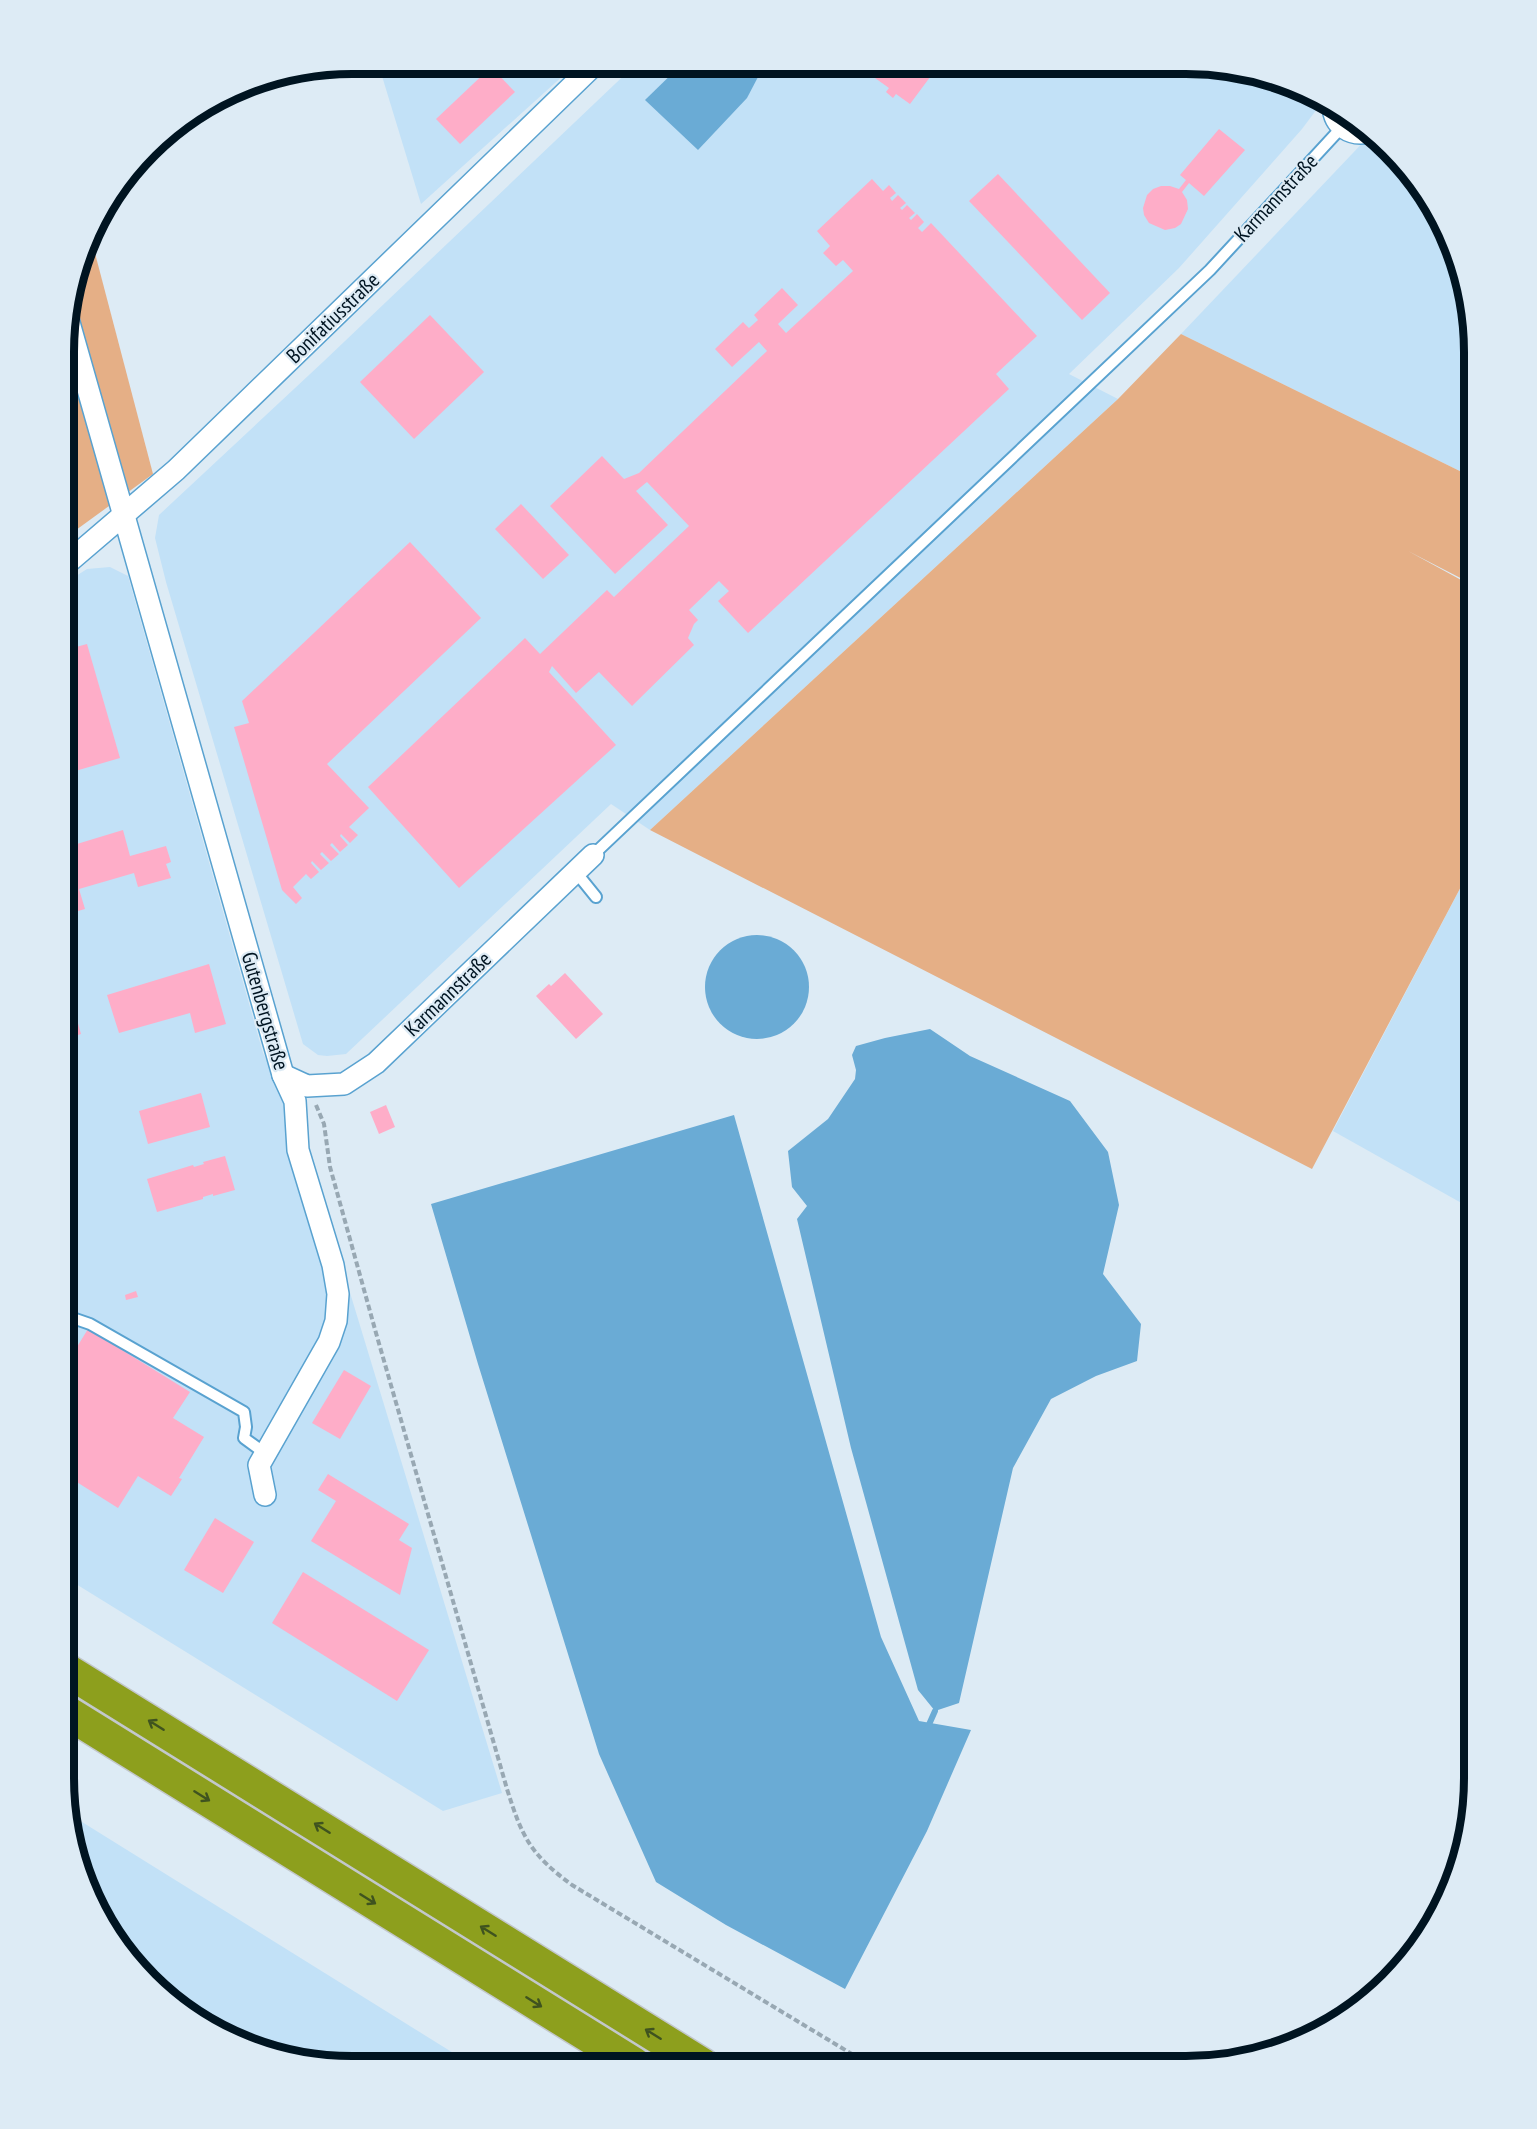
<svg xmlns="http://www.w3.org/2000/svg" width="1537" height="2129" viewBox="0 0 1537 2129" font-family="'PT Sans Narrow',sans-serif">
  <rect width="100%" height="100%" fill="#ddebf5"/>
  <g fill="#c2e1f7">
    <polygon points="378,63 576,64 421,204"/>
    <polygon points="636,64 1223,66 1296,85 1323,101 1302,129 1179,268 1069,374 1118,399 650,830 611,804 346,1054 327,1056 318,1055 303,1044 166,582 155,538 159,515 324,361"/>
    <polygon points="1371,134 1444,224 1474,351 1474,478 1181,334"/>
    <polygon points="110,567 128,576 263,1053 288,1105 341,1263 502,1793 443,1811 63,1576 65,583 87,569"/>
    <polygon points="1474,862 1474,1210 1333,1131"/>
    <polygon points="72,1815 74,1817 471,2064 314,2064 191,2017 134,1967 93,1905"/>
  </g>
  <g fill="#e5af86">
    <polygon points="91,238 153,474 65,538 66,314"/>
    <polygon points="1181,334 1474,478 1474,585 1408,551 1474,587 1474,862 1312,1169 650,830 1118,399"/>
  </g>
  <g fill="#6aabd5">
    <polygon points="682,64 748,64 758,77 747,98 698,150 645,100"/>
    <circle cx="757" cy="987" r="52"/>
    <polygon points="930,1029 970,1056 1070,1101 1108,1152 1119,1205 1103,1274 1141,1324 1137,1361 1096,1376 1051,1399 1013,1468 959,1703 935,1711 918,1690 851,1448 797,1219 807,1206 792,1187 788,1151 828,1119 855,1079 856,1070 852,1055 856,1046 885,1038"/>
    <polygon points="734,1115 881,1637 919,1721 971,1730 927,1831 845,1989 726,1925 656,1882 599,1754 478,1364 431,1204"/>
  </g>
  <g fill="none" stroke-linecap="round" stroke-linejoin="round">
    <polyline stroke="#6aabd5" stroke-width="6" points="927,1729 935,1711"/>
  </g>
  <g fill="#feadc8">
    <polygon points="885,65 939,65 910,104 896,94 893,98 886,92 889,88 875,78"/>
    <polygon points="491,67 515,92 460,144 436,119"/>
    <polygon points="1219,129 1245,150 1204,196 1189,183 1182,192 1187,200 1188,209 1181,224 1175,228 1165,230 1149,223 1144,215 1143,208 1147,195 1153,189 1161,186 1170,186 1179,189 1186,180 1180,175"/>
    <polygon points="998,174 1110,293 1082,320 969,201"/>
    <polygon points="872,179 883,191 889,185 896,193 890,198 892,201 898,195 906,203 900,208 902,210 907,205 915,213 909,218 911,220 917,214 924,222 918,228 922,232 931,223 1037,336 996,374 1009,389 748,633 718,601 729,591 719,581 689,610 698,620 694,624 688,638 694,645 632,706 599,672 576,693 552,666 549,672 616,745 459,888 368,787 525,638 540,654 607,590 614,597 689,526 647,482 636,491 668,525 615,574 550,506 602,456 624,479 639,473 767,351 759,342 732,367 715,349 743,322 749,328 758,320 754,315 782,288 798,305 778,324 786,333 853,271 843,260 836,266 823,253 830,246 817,231"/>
    <polygon points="430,315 484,372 414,439 360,382"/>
    <polygon points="521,504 569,555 543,579 495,529"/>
    <polygon points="410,542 481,618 327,764 369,808 349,827 358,835 350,843 341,834 340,836 348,845 340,852 332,843 330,845 339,854 331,861 322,852 320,854 329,863 321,870 312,861 311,863 319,872 311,879 306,874 293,887 302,898 296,904 282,890 234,727 249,723 242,701"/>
    <polygon points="87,644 120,758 65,774 65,650"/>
    <polygon points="123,830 130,856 166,846 171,862 166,864 171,878 138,887 134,873 79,889 85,909 64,915 65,865 71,863 67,847"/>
    <polygon points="209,964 226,1024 195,1033 190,1013 119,1033 107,995"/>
    <polygon points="565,973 603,1014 576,1039 536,996 549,984 551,986"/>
    <polygon points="74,1009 81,1034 72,1037 65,1012"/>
    <polygon points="201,1093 210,1127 148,1144 139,1111"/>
    <polygon points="386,1105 395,1127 379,1134 370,1112"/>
    <polygon points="64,1109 77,1152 77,1166 70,1180 64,1183"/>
    <polygon points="225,1156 235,1190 213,1196 213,1194 203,1197 203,1199 157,1212 147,1179 193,1165 194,1167 204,1164 203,1162"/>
    <polygon points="136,1291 138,1297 126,1300 125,1295"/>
    <polygon points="88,1329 190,1392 173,1418 204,1437 179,1478 182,1479 171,1496 138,1476 118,1508 64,1474 64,1368"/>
    <polygon points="344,1370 371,1386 340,1439 312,1423"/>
    <polygon points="328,1474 409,1524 399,1540 412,1548 400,1595 311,1541 336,1501 318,1490"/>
    <polygon points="215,1518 254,1542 223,1593 184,1570"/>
    <polygon points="303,1572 429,1650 397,1701 272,1623"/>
  </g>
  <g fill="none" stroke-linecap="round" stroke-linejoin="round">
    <g stroke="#59a2d0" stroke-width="14">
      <g id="lane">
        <polyline points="593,855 1210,270 1342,127"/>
        <polyline points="575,871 596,897"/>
        <polyline points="64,1315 90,1324 244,1412 246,1427 244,1438 266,1454"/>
      </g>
    </g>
    <g stroke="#59a2d0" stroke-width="24">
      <g id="street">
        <path d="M1333,106C1334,126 1350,136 1369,132"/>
        <polyline points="66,312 283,1075 295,1101 298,1150 333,1265 338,1294 336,1321 329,1342 259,1465 265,1495"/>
        <polyline points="65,565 176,470 595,64"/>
        <polyline points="283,1075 307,1086 344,1084 376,1063 593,855"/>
      </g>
    </g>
    <g stroke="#c2c7ca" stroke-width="36">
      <g id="highway">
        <polyline points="63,1668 703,2065"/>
        <polyline points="63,1710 634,2064"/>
      </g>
    </g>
    <path stroke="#98a8b3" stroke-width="4" stroke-dasharray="6 3" stroke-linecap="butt" d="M316,1105L324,1124L330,1167L376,1333L507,1789C522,1837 530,1854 572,1885L870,2065"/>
    <use href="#lane" stroke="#fff" stroke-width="10"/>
    <use href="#street" stroke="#fff" stroke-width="21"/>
    <use href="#highway" stroke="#8d9f1d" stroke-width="33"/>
  </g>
  <defs><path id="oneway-shaft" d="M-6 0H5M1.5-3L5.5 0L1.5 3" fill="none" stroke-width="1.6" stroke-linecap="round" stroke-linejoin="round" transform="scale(1.5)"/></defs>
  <g stroke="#3f531f">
    <use href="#oneway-shaft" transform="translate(156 1725) rotate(-148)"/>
    <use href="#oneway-shaft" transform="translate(202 1796) rotate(32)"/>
    <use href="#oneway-shaft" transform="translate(322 1828) rotate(-148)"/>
    <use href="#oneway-shaft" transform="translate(368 1899) rotate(32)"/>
    <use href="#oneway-shaft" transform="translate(488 1931) rotate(-148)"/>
    <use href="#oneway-shaft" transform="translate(534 2002) rotate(32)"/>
    <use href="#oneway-shaft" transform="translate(653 2034) rotate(-148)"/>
  </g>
  <g text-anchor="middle" stroke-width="4.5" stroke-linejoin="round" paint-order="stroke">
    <g font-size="21" fill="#001421" stroke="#ddebf5">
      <text transform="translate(1276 198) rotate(-47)" y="7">Karmannstraße</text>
      <text transform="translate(333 318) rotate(-44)" y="7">Bonifatiusstraße</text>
      <text transform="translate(448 994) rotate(-44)" y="7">Karmannstraße</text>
      <text transform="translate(265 1011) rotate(74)" y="7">Gutenbergstraße</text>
    </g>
  </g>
  <path d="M0 0H1537V2129H0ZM352 74H1186A278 278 0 0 1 1464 352V1778A278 278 0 0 1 1186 2056H352A278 278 0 0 1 74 1778V352A278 278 0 0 1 352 74Z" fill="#ddebf5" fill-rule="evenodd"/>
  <path fill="none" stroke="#001421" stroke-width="8" d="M352 74H1186A278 278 0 0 1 1464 352V1778A278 278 0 0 1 1186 2056H352A278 278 0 0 1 74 1778V352A278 278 0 0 1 352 74Z"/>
</svg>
